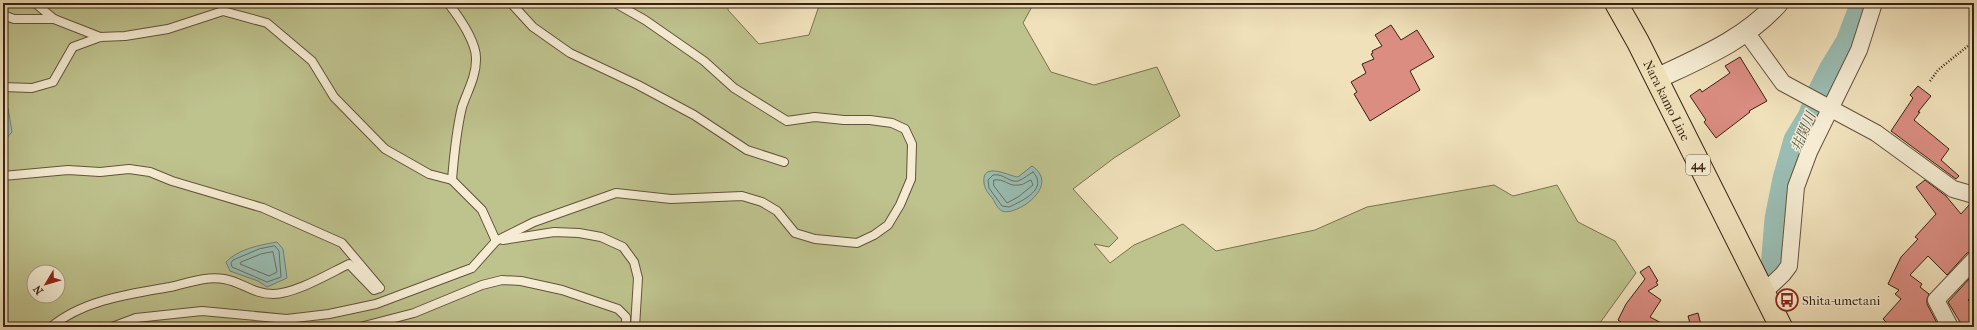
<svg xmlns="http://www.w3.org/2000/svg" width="1977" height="330" viewBox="0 0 1977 330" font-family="'IM FELL French Canon','Noto Serif JP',serif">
  <rect width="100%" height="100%" fill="#f0e1bb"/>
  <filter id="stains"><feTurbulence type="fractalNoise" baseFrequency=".005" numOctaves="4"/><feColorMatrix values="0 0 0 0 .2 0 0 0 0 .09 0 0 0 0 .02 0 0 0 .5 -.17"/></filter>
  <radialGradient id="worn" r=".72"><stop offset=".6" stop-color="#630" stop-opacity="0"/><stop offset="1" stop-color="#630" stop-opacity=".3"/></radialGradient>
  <path fill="#bec28d" stroke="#7a724f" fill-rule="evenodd" d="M3,3H728V10L759,44L809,35L820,3H1034L1023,23L1051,72L1094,85L1157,67L1180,116L1114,158L1073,189L1118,238L1109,247L1094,244L1110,263L1134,245L1183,224L1216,251L1315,230L1367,207L1494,185L1513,196L1557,185L1578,222L1615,241L1636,273L1597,327H3ZM34,272H58V296H34Z"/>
  <g fill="#9abdb3" stroke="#727f72">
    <polygon points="8,108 12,132 3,142 3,110"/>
    <path d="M1032,166C1062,186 1015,217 1002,211C998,209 995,203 993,199C989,194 985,190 984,183C981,160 1011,177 1018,177Z"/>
    <path d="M277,242L283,249L287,278L267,287L258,281L230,271L226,262C238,249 260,245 277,242Z"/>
  </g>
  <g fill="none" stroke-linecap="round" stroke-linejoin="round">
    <g stroke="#687062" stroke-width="1">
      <path d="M1033,172C1049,189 1022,201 1009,207L1002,206L989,188L988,180L993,175C1004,173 1009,183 1018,181C1024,179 1029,174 1033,172Z"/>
      <path d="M994,180C1004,178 1009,187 1019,185C1024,185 1027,181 1031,180L1033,185L1018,197L1007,203L994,186Z"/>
      <polygon points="275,246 279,251 281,277 267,282 232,267 231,263 233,260 259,249"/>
      <polygon points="273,252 277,272 269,276 240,264 241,262 261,254"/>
    </g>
    <polyline stroke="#9abdb3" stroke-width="25" points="1773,269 1777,219 1785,179 1796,140 1810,117 1819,94 1831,70 1848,42 1863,3"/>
  </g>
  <g fill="#db8d82" stroke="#372311">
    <polygon points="1391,25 1401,40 1417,30 1434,57 1410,71 1420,90 1370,121 1354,94 1357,92 1351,82 1366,73 1362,64 1374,59 1371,54 1373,53 1372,51 1382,46 1375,35"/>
    <polygon points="1740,57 1767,101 1749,111 1750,112 1716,138 1704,122 1706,120 1690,96 1700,89 1702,92 1730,73 1725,66"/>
    <polygon points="1918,86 1931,96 1918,112 1920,112 1914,120 1949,149 1941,160 1959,176 1956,179 1891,131 1913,98 1910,95"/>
    <polygon points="1925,180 1946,196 1961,214 1970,204 1974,204 1974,250 1967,253 1947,275 1928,256 1910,275 1922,284 1920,287 1929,294 1927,299 1927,304 1938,325 1936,327 1891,327 1883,319 1901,299 1895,294 1899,290 1888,284 1901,257 1918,239 1915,237 1936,214 1916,187"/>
    <polygon points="1649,266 1658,281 1656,282 1658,285 1648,291 1661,300 1650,317 1669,327 1628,327 1618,320 1626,304 1645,279 1640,272"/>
    <polygon points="1970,278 1974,282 1974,294 1968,300 1974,306 1974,327 1963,327 1948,302"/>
    <polygon points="1698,313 1701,325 1691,327 1688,316"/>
  </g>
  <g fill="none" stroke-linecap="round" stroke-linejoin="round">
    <g stroke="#65523c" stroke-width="10">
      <g id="service">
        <polyline points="35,3 54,19 100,37"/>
        <path d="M448,3C459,17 477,43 476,60C476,77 467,92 462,107C456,132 454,155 452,180L482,210L496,241"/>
        <polyline points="511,3 533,27 570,53 638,85 694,115 747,150 784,162"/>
        <polyline points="3,15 14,19 54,19"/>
        <polyline points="3,87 32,88 53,82 73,47 100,37 125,36 168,29 223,11 267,23 312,61 334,97 385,149 429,174 452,180"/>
        <path d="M3,176L68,170L100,172L129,169L150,172L172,181L263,208L342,243L380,288L374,290L349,264C328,274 295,294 273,294C253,294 242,282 224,279C205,276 188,283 170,287C130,294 83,300 51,327"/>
        <polyline points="503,240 554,232 579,233 601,237 623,247 634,262 638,278 635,327"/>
        <polyline points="3,324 5,327"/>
        <polyline points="112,327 136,318 202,311 287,319 329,314 376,304 472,268 496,241 534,222 616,193 671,199 742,196 762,202 777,211 795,233 815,239 857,243 874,235 888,225 900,205 911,179 912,144 905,129 892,123 870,120 844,120 815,117 787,121 734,88 704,61 645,20 615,3"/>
        <polyline points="360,327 414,313 482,285 502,280 521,281 562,290 618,309 626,317 626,327"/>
      </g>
    </g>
    <g stroke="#65523c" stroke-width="18">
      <g id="minor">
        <polyline points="1746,32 1783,83 1876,133 1953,189 1974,195"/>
        <polyline points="1764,292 1783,274 1789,266 1796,187 1809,152 1859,50 1874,3"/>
        <polyline points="1950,327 1936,300 1974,260"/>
      </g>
    </g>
    <g stroke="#65523c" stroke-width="22">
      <path id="tertiary" d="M1656,79C1700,58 1745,40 1778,3"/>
    </g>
    <g stroke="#372311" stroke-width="24">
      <g id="primary">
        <path id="s1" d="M1616,3L1638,42L1781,327"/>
      </g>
    </g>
    <polyline stroke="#372311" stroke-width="2.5" stroke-dasharray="1 2" stroke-linecap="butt" points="1930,81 1938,70 1974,41"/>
    <use href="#service" stroke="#f5ecd3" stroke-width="8"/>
    <use href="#minor" stroke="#f5ecd3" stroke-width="16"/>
    <use href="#tertiary" stroke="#f5ecd3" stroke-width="20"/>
    <use href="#primary" stroke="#f0e1bb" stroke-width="22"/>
  </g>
  <defs>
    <g id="bus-ring" transform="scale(1.15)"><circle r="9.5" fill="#f5ecd3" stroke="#8f2418" stroke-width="1.5"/><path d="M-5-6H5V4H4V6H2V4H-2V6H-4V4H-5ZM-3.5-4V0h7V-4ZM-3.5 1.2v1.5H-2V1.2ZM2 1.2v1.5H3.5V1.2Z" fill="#8f2418"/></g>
  </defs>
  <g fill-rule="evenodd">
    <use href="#bus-ring" x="1787" y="300"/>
  </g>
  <g text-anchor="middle" stroke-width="3" stroke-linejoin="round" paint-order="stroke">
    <rect fill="#f5ecd3" stroke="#705f4b" stroke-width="1" x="1686" y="155" width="24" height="20" rx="3"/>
    <g font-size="12" font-weight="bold" fill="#372311">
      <text x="1698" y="169">44</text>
    </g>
    <g font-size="13" fill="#372311" stroke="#f5ecd3">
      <text dy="5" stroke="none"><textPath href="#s1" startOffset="110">Nara kamo Line</textPath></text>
    </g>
    <g font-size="13" fill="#372311" stroke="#f5ecd3" text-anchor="start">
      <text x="1802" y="305">Shita-umetani</text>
    </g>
    <g font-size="14" font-style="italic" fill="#555142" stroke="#f5ecd3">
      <text transform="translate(1803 132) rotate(-67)" y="5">井関川</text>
    </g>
  </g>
  <rect width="1977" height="330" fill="none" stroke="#f0e1bb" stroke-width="16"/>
  <rect x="4" y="4" width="1969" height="322" fill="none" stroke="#372311" stroke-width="2"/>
  <rect x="8" y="8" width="1961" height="314" fill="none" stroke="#372311"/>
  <g transform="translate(46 284) rotate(232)"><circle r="19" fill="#f5ecd3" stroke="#a99c85"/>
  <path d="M0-3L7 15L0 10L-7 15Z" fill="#8f2418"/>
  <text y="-6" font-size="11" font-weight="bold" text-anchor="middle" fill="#372311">N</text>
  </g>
  <rect width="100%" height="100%" filter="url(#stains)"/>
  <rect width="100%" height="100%" fill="url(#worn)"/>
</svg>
